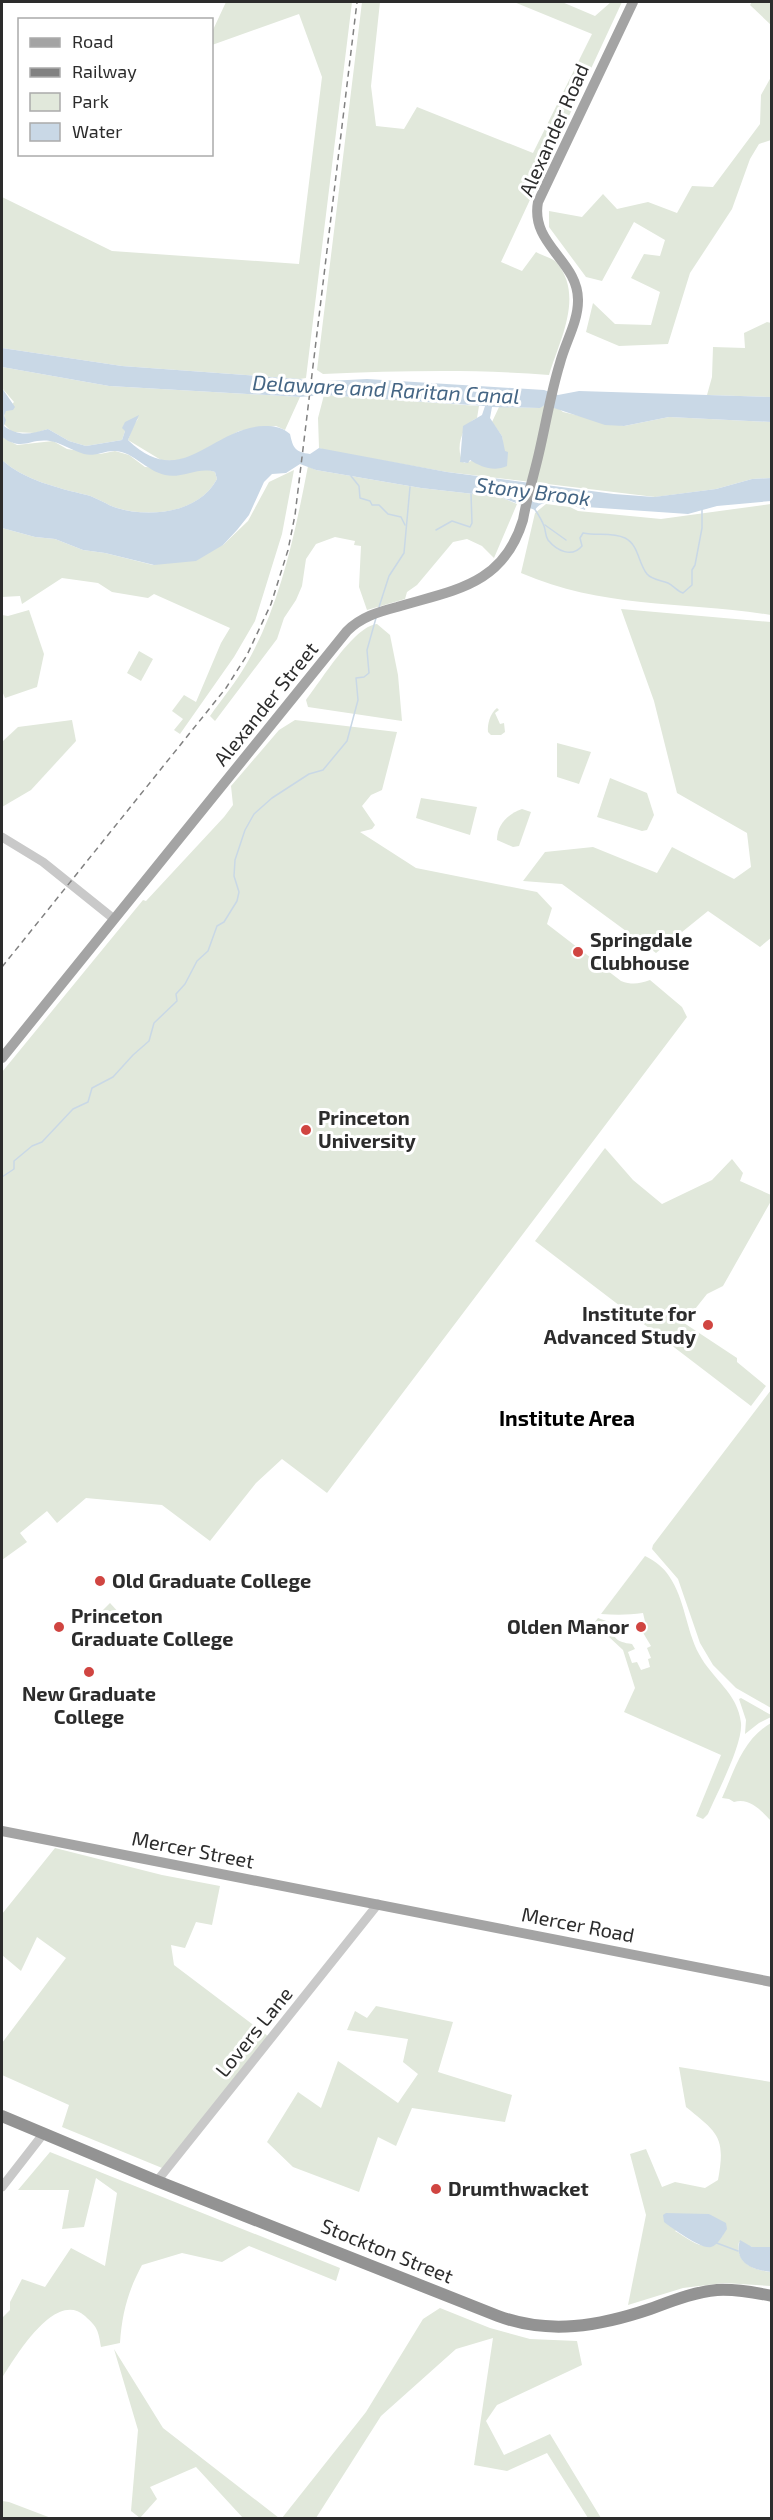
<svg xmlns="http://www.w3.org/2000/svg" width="773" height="2520" viewBox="0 0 773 2520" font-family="'Exo 2',sans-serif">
  <rect width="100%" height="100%" fill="#fff"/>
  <g fill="#e1e8db" fill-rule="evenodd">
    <polygon points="226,2 352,2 306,378 300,379 122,366 2,348 2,197 112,251 299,264 322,77 299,14 212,45 212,32"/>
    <path d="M362,2H380L371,86L376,126L404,129L417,107L533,153L592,34L514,2H562L595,16L611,2H622L501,262L522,271L536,252C541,255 553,258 557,263C584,296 560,339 549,375C474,369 398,371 323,374L317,370Z"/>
    <polygon points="752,2 771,2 771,25 750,5"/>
    <polygon points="771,77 771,140 759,144 750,159 732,209 690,273 668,344 619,346 586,332 593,303 615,324 651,325 660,292 631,278 644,254 660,256 665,240 634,222 602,281 586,277 549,227 549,211 582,217 603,194 617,209 648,202 677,213 692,186 713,187 760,124 761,95"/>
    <polygon points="767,322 771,323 771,397 707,395 712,377 713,347 745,348 744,333"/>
    <polygon points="2,367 109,386 300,397 285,430 276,426 239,431 192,457 173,461 161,460 128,440 134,424 139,418 125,431 122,440 86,446 69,441 48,429 35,433 12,432 3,423 5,411 14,402 2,388"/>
    <path d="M324,395L479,406L477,418C462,424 454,450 464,463L504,452L502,436L492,422L499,407L539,408L545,405L558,408L563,412L624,426L669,417L771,422V478L752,479L716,489L655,497L447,472L329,451L319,448L318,418Z"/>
    <path d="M2,437L17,445L53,441L67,449L100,454L115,451L129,455L145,467L209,470L215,472L217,479C199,513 151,518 117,508C107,505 98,498 87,495C58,488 24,480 2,460Z"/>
    <path d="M308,466L316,470L421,488L500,497L517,504L494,558L482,546L467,539L453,542L417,585L407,592L405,599L367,610L359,587L361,546L354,545L355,541L335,537L316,544L306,559L302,586L296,600L284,618L277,639L215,721L210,716C222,699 236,682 247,663C281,603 295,533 308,466Z"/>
    <polygon points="294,470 282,534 255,621 234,657 180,734 174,730 183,719 172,711 184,695 196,702 221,643 230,628 154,594 148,598 112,592 98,583 62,578 22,604 20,596 2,597 2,528 35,537 55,539 83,550 105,553 153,565 223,545 248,521 269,482"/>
    <path d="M546,504L570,507L578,511L661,519L771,504V615C684,601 604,609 521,573L535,513Z"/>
    <polygon points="621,609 771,622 772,937 760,947 708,911 656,953 562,884 523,881 545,852 593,847 657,873 672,847 734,879 751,867 747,833 677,793 654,701"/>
    <polygon points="29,610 44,654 37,687 5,698 2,691 2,615 8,616"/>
    <path d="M377,624L390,635L398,675L402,721L308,707L306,700C321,681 354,626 377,624Z"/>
    <polygon points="139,651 153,659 141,681 127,673"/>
    <path d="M497,708L499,710L495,713L500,724L504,723L505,732L501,735H491L488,732C487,725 490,713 497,708Z"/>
    <polygon points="72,720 76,741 31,790 2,807 2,742 18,727"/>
    <path d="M295,720L397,732L382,790L371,795L362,806L375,825L372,829L360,832L416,868L537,892L552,908L547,924L621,981C632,985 639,984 650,980L682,1007L687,1017L327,1493L282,1459L256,1483L210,1541L162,1505L86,1498L57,1523L47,1511L20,1533L27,1542L2,1560V1072L143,900L146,901L224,817L233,805L231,786L279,730Z"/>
    <polygon points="557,743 591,752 579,784 557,777"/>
    <polygon points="610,778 647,793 654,815 647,830 642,831 597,817"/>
    <polygon points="421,798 477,807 470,835 416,818"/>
    <path d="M522,809L531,812L519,846L513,847L497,840C497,824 508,814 522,809Z"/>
    <polygon points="605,1148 633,1180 662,1204 712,1180 732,1159 743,1173 740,1181 771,1195 771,1201 723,1286 707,1294 684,1323 737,1358 737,1362 766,1386 751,1406 535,1241"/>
    <polygon points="771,1390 771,1708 736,1688 713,1665 700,1643 678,1579 652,1549 653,1545"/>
    <path d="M645,1556C654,1560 664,1568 669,1576C685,1599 686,1630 699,1654C712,1679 738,1693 741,1723C743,1744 717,1793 708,1814L703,1819L696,1816L721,1755L624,1712L635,1688L623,1650L594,1623L598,1618L609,1622C613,1638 616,1642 632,1644L635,1649L628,1652L632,1663L637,1662L641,1670L650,1667L648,1659L651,1658L647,1648L651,1646L642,1631L647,1630L643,1613C629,1615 616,1615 601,1614Z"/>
    <polygon points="110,1603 121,1615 109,1625 99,1614"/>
    <polygon points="741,1698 771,1715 771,1717 759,1723 745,1734 746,1720 739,1699"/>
    <path d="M771,1723V1821C762,1811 749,1797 734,1802L729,1799L722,1798C735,1769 743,1739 771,1723Z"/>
    <polygon points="55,1848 162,1875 220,1886 212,1925 196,1922 185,1948 171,1945 174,1965 273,2040 167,2170 62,2127 69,2105 2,2075 2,2043 66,1958 37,1937 21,1971 2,1955 2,1914"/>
    <polygon points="376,2006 453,2022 438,2072 512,2095 505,2122 412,2108 396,2146 378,2137 359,2192 293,2167 267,2142 298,2092 321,2108 338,2061 398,2103 418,2074 403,2062 408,2039 347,2030 355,2011 367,2018"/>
    <path d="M679,2067L771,2082V2247H752L739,2242C735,2263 754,2270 771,2272V2286L724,2283L683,2288L628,2305L646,2215L630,2154L646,2149L662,2187L675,2182L705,2188L718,2180C726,2137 718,2133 686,2107ZM709,2214L723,2235C707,2256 694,2242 675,2231L702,2215Z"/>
    <path d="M50,2152L340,2268L336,2281L249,2246L222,2262L182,2253L142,2265C128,2291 122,2313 120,2343L101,2347C98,2330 98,2328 85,2316C55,2289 15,2358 2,2378V2318L10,2310V2302L22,2279L45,2287L71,2248L105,2266L117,2193L96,2178L84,2227L62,2229L69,2190H18Z"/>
    <polygon points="440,2308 490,2328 530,2339 577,2341 582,2365 497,2405 486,2421 504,2455 550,2434 601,2518 588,2518 547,2453 507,2471 474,2465 493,2338 456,2349 381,2416 316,2518 282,2518 366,2412 423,2319"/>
    <polygon points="114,2349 163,2428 279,2518 243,2518 196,2467 150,2487 157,2499 140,2518 131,2511 138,2430"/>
    <polygon points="2,2501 9,2502 51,2518 2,2518"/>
  </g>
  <g fill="#c9d8e6">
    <path d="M2,348L122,366L300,379L320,385L328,381L367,379L544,390L558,395L579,391L771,397V422L669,417L624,426L605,425L545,405L540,408L492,407L490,418L502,436L505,451L508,452L507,466C494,472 481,467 470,460L468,463L460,462L463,426L482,415L485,406L324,395L300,397L109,386L2,367Z"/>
    <path d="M2,388L15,407L13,410L6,411L4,416L6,420L4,426C19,437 30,434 48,429L69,441L86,446L122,440L125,431L122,428L125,422L139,415L128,440C182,492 210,428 264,426C275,426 282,427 290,434C293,448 295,452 310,454L319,448L447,472L614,494L654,497L716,489L752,479L771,478V501L717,506L688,514L586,507L585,510C572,505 544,495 535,510L500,497L421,488L316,470L300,464L286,473L272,474L264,482L249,515L237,530L223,545L196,561L154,565L105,553L83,550L55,539L35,537L2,528V460C24,480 58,488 87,495C98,498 107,505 117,508C150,518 199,513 217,479L215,472C199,466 182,479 165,475C147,471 133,452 116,451C105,450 95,457 84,454C73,451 59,442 50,441C29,438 23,452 2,437Z"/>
    <path d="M666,2213L709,2214L726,2223L727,2229C723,2235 718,2245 711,2247C702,2250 672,2228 664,2222L663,2215Z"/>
    <path d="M740,2240L752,2247H771V2272C753,2270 733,2263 740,2240Z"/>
  </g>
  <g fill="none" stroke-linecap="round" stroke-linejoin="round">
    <g stroke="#c9d8e6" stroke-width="1.5">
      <polyline points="351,476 359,486 360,498 370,501 372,505 379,505 388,514 401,517 405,525"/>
      <path d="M534,508C538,514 542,520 544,526C546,531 545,536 548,540C557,551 572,558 582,546L580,538L583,533C597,536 612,532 625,538C639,545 638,563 647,574C652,580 661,580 668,583C674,586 677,591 683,593L692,585V570L695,565L702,528V510"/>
      <polyline points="545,525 566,540"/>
      <polyline points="436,530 452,521 470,527 472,523 471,494"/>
      <polyline points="379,607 389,576 404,553 410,487"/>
      <polyline points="2,1177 14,1169 14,1161 32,1146 42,1142 73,1109 88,1102 92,1088 113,1077 133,1055 149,1041 154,1023 177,1001 176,994 185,984 197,961 208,951 217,926 224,922 237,901 239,892 234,876 235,860 245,830 254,814 272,798 309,774 323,770 347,741 358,700 356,678 364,677 369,673 367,650 376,618"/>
      <polyline points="714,2242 738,2251"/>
    </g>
    <g stroke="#c9c9c9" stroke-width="9">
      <polyline points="2,837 43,862 114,919"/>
      <polyline points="157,2181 378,1904"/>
      <polyline points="2,2187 44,2133"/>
    </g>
    <g stroke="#a4a4a4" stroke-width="10">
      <path d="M2,1058L347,631C361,617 378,612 397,607C453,590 503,586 523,520C527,497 534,475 539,453C546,423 551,392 560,363C565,343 578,322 578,301C579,261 530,245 538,202L633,2"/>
      <polyline points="2,1831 772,1982"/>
    </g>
    <path stroke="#939393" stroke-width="12" d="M2,2116L157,2181L498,2316C549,2335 600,2326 650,2309C672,2301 694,2292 717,2290C735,2289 753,2292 772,2296"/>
    <polyline stroke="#818181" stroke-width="1.5" stroke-dasharray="6 4.5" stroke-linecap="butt" points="2,967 226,688 247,655 271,604 288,550 295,515 357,2"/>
  </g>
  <g fill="#d04541" stroke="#fff" stroke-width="2">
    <circle cx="578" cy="952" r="6"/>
    <circle cx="306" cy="1130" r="6"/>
    <circle cx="708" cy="1325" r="6"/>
    <circle cx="100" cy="1581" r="6"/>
    <circle cx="59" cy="1627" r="6"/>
    <circle cx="641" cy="1627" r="6"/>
    <circle cx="89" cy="1672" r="6"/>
    <circle cx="436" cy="2189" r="6"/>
  </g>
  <g text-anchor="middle" stroke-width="6" stroke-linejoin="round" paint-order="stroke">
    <g font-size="20" fill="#2c2c2c" stroke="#fff">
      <text transform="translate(554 130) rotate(-66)" y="7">Alexander Road</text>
      <text transform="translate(266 704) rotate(-51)" y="7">Alexander Street</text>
      <text transform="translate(193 1850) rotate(11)" y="7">Mercer Street</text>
      <text transform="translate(578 1925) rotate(11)" y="7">Mercer Road</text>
      <text transform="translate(254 2032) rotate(-51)" y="7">Lovers Lane</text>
      <text transform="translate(387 2251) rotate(22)" y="7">Stockton Street</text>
    </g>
    <g font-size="20" font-weight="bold" fill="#2c2c2c" stroke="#fff" text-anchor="start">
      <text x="590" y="947">Springdale<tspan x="590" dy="23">Clubhouse</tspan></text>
      <text x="318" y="1125">Princeton<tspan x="318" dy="23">University</tspan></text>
      <text x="696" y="1321" text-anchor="end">Institute for<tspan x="696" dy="23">Advanced Study</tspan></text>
      <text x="112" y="1588">Old Graduate College</text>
      <text x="71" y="1623">Princeton<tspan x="71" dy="23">Graduate College</tspan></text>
      <text x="629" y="1634" text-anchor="end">Olden Manor</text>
      <text x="89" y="1701" text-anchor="middle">New Graduate<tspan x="89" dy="23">College</tspan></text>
      <text x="448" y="2196">Drumthwacket</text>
    </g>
    <g font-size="21" font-style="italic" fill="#446584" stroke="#fff">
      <text transform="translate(386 390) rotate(3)" y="7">Delaware and Raritan Canal</text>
      <text transform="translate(533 492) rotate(7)" y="7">Stony Brook</text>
    </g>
    <g font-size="21" font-weight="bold" fill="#000" stroke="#fff">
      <text x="567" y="1426">Institute Area</text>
    </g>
  </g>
  <rect width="773" height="2520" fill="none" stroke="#2c2c2c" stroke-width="6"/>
  <rect x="18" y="18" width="195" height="138" fill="#ffffff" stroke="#ababab" stroke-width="1.5"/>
  <rect x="30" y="38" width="30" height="9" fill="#a4a4a4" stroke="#ababab" stroke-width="1.5"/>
  <text x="72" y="48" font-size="18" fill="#2c2c2c">Road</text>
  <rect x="30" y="68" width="30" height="9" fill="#818181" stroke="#ababab" stroke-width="1.5"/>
  <text x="72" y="78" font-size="18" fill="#2c2c2c">Railway</text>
  <rect x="30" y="93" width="30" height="18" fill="#e1e8db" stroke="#ababab" stroke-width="1.5"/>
  <text x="72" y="108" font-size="18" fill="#2c2c2c">Park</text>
  <rect x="30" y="123" width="30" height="18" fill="#c9d8e6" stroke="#ababab" stroke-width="1.5"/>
  <text x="72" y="138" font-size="18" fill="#2c2c2c">Water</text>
</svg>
